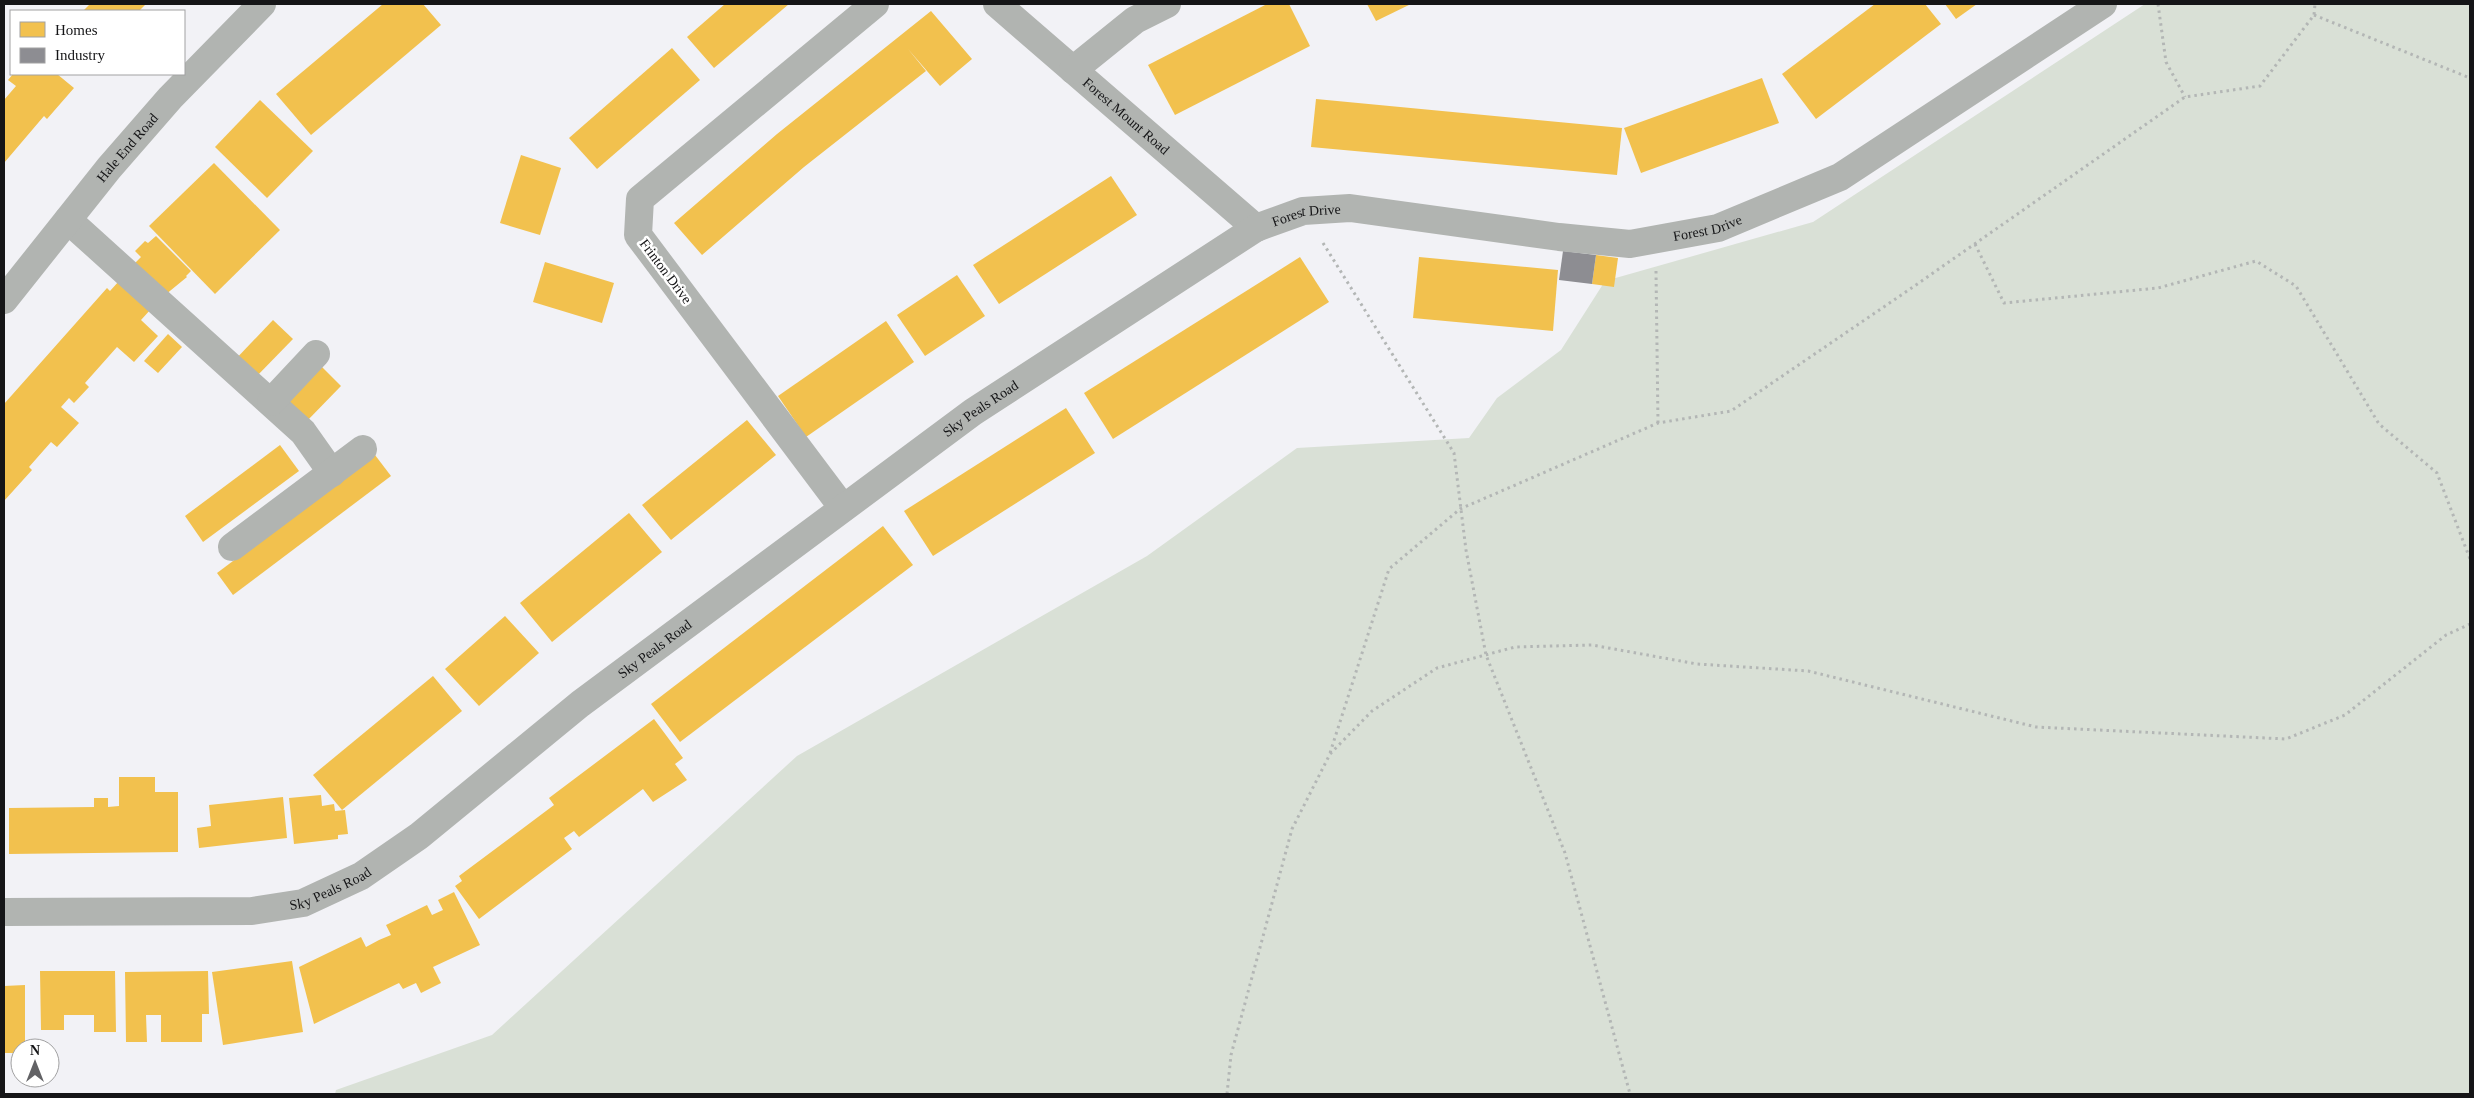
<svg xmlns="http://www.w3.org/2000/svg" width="2474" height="1098" viewBox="0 0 2474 1098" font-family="Georgia,serif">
  <rect width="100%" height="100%" fill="#f2f2f6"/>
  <polygon fill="#d9e0d6" points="2145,4 2470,4 2470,1094 335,1094 336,1090 492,1035 797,756 1147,556 1297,448 1469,438 1497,398 1561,350 1605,281 1813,222"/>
  <g fill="#f2c14e">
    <polygon points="90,4 146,4 139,11 83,11"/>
    <polygon points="383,4 423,4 441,25 311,135 276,94"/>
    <polygon points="725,4 789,4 714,68 687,37"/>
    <polygon points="1267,4 1289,4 1310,46 1175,115 1148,65"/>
    <polygon points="1367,4 1411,4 1376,21"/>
    <polygon points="1875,4 1925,4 1941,24 1816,119 1782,74"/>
    <polygon points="1945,4 1977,4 1956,19"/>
    <polygon points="931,11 972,59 940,86 908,49 926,71 804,167 702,255 674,223 777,134"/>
    <polygon points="672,48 700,80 597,169 569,138"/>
    <polygon points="13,74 57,74 74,88 47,119 44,116 4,163 4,100 16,86 8,80"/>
    <polygon points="1762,78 1779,123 1641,173 1624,128"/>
    <polygon points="1316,99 1622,128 1617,175 1311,147"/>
    <polygon points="260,100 313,151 267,198 215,147"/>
    <polygon points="521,155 561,168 540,235 500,223"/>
    <polygon points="214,163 280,230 215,294 149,226"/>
    <polygon points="1111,176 1137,215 999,304 973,265"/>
    <polygon points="156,236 191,271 186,276 187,277 165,295 134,264 141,257 135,251 145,241 148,243"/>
    <polygon points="1596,255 1618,258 1614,287 1592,284"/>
    <polygon points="1300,257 1329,302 1113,439 1084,393"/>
    <polygon points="1419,257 1558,270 1553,331 1413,318"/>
    <polygon points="545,262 614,283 602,323 533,302"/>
    <polygon points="957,275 985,316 925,356 897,315"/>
    <polygon points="119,281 151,309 141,320 158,336 134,362 117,347 85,383 89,387 74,403 69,398 61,407 79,423 57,447 51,442 29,467 32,470 4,501 4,404 107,288 110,291"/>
    <polygon points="273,320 293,339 253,380 233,362"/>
    <polygon points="886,321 914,362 806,437 778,396"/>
    <polygon points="168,334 182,347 158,373 144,361"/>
    <polygon points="321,366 341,386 305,423 286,403"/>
    <polygon points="1066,408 1095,453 933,556 904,511"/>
    <polygon points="747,420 776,455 671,540 642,505"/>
    <polygon points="280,445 299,471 203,542 185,516"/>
    <polygon points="375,455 391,476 233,595 217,573"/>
    <polygon points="629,513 662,552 552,642 520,603"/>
    <polygon points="883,526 913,565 680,742 651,704"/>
    <polygon points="505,616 539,653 479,706 445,669"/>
    <polygon points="433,676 462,711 342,810 313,775"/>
    <polygon points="654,719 683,758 675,764 687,780 653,802 643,789 579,837 574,831 564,838 572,849 479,919 455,886 462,881 459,876 554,805 549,798"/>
    <polygon points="119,777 155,777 155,792 178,792 178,852 9,854 9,808 94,807 94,798 108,798 108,807 119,806"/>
    <polygon points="321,795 322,806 334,804 335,811 345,810 348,834 338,835 338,839 294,844 289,798"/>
    <polygon points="283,797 287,838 199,848 197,828 211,826 209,805"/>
    <polygon points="454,892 480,945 433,967 441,983 421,993 416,983 403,989 399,983 314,1024 299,967 361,937 366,947 379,940 391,935 386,925 427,905 432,915 443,910 438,900"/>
    <polygon points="292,961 303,1032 223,1045 212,972"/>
    <polygon points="40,971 115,971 116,1032 94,1032 94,1015 64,1015 64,1030 41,1030"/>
    <polygon points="208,971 209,1014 202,1014 202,1042 161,1042 161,1015 146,1015 147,1042 126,1042 125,972"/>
    <polygon points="25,985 25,1048 20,1048 20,1053 4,1053 4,986"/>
  </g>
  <polygon fill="#8d8d92" points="1563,251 1596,255 1592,284 1559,280"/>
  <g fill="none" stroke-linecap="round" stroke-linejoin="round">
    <g stroke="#b3b6b5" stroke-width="3" stroke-dasharray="2.5 4" stroke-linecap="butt">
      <polyline points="2158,4 2166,62 2185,97"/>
      <polyline points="2314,15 2470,78"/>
      <polyline points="1323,243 1454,453 1466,550 1486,655 1565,853 1630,1094"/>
      <polyline points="1975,244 2004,303 2158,288 2256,261 2296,286 2379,424 2437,473 2470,559"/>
      <polyline points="1656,271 1658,423"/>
      <polyline points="1330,753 1389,569 1460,509 1658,423 1731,411 1913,287 2185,97 2260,86 2314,15 2315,4"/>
      <polyline points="1227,1094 1231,1055 1292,829 1330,754 1372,711 1437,668 1515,647 1592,645 1697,664 1808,671 2036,727 2286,739 2345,715 2446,635 2470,624"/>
    </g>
    <g stroke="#b1b4b1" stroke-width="28">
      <path id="s1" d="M997,4L1256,228"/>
      <polyline points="1073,70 1135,20 1167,4"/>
      <polyline points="68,220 303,432 332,473"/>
      <path id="s2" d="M4,300L109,168L170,98L262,4"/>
      <polyline points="271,402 316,354"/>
      <polyline points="843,508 638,235 640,199 875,4"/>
      <polyline points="232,547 363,449"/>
      <path id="s3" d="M4,912L252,911L303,903L361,876L419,836L580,704L973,412L1256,228L1303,211L1350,208L1559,237L1630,244L1718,228L1840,177L2103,4"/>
    </g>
  </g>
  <g text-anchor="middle" stroke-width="5" stroke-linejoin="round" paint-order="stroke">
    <g font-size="14" fill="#151517" stroke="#fff">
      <text dy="5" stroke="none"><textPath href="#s1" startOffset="171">Forest Mount Road</textPath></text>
      <text dy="5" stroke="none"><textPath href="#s2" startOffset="196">Hale End Road</textPath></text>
      <text dy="5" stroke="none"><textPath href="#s3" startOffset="1522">Forest Drive</textPath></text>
      <text dy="5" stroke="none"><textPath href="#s3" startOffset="1928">Forest Drive</textPath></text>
      <text transform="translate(666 271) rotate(53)" y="5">Frinton Drive</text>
      <text dy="5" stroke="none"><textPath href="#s3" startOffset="1140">Sky Peals Road</textPath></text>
      <text dy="5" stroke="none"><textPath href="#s3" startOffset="735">Sky Peals Road</textPath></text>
      <text dy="5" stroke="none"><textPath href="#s3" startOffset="330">Sky Peals Road</textPath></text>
    </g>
  </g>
  <rect width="2474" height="1098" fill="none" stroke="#151517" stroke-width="10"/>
  <rect x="10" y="10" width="175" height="65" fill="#ffffff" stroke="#a1a1a2"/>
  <rect x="20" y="22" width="25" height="15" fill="#f2c14e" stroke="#a1a1a2"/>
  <text x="55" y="35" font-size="15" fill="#151517">Homes</text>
  <rect x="20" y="48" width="25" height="15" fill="#8d8d92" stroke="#a1a1a2"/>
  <text x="55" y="60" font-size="15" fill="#151517">Industry</text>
  <g transform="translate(35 1063)"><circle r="24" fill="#ffffff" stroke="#a1a1a2"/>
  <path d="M0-4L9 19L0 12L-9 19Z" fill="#626265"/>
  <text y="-8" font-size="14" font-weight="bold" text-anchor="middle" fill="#151517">N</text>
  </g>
</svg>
